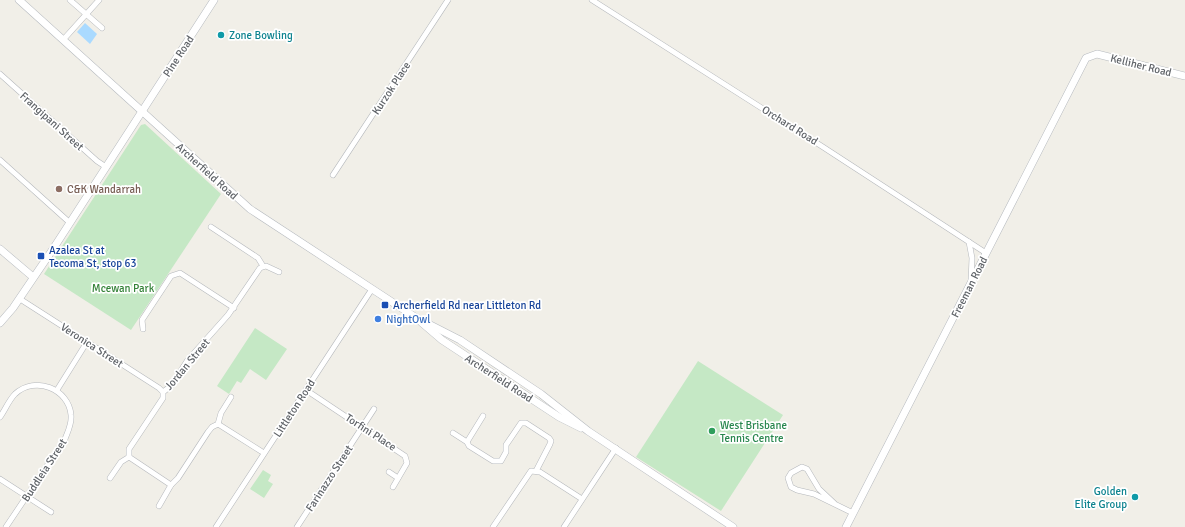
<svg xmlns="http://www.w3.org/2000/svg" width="1185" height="527" viewBox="0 0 1185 527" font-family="Signika,sans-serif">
  <rect width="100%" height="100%" fill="#f1efe8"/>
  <g fill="#c5e8c5">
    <polygon points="145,124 221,194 131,330 44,274 141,125"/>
    <polygon points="255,328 287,349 266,380 250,369 241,383 237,381 229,394 217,386"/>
    <polygon points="698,361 783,415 721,511 636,457"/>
    <polygon points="263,470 271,475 268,481 273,484 264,498 250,489"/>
  </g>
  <polygon fill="#aadaff" points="85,23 97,34 90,44 77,32"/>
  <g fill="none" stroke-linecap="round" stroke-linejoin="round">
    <g stroke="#b5b8bc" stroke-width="6">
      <g id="street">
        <polyline points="70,0 102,28"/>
        <polyline points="592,0 823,147 986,253"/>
        <polyline points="63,40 99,0"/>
        <polyline points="0,74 97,161 106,167"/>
        <polyline points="0,160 69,222"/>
        <polyline points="333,175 448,0"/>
        <polyline points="211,227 258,258 263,266"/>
        <polyline points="969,242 972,258 971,281"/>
        <polyline points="20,299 159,388 163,392"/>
        <polyline points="143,329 142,320 171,276 180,273 234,308"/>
        <polyline points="57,390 87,342"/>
        <polyline points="306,390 405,456 407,463 393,487"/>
        <polyline points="483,416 467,442 469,446 493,461 501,461 506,452 506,445 521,423 526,423 549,438 551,441 550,444 536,471"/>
        <path d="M0,417C5,410 9,400 15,394C35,375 69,389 71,415C72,424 68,431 65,439L6,527"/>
        <polyline points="218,424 264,453"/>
        <polyline points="453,433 467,442"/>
        <polyline points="129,457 171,485"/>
        <polyline points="389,472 398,478"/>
        <polyline points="110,478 121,462 129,457 129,449 163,398 163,392 171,386 187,361 228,315 260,268 266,266 279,272"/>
        <polyline points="0,479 51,512"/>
        <polyline points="835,504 819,489 807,469 802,467 791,473 788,478 791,487 797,490 814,494 853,513"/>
        <polyline points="159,506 171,485 178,478 208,432 212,427 218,424 221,413 231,397"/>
        <polyline points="216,527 372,289"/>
        <polyline points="297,527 374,409"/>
        <polyline points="493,527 531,471 540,472 582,499"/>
        <polyline points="564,527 616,448"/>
      </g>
    </g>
    <g stroke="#b6babf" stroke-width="8">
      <g id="secondary">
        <polyline points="19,0 250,209 415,317 460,340 541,394 588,431 733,527"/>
        <polyline points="0,249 33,277"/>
        <polyline points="421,322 442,340 559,417 581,428"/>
        <polyline points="0,323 13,308 53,249 214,0"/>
        <polyline points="846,527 1086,58 1097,54 1185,76"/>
      </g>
    </g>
    <use href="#street" stroke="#fff" stroke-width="5"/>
    <use href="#secondary" stroke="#fff" stroke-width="7"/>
  </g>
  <g fill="#0f9aa8" stroke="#fff" stroke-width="1.5">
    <circle cx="221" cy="35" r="4"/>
    <circle cx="1135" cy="497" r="4"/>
  </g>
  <circle fill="#8d6e63" stroke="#fff" stroke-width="1.5" cx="59" cy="189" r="4"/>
  <g fill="#1a4fb4" stroke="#fff" stroke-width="1.5">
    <rect x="37" y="252" width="8" height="8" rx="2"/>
    <rect x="381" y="301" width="8" height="8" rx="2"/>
  </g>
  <circle fill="#3f7fe0" stroke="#fff" stroke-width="1.5" cx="378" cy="319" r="4"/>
  <circle fill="#2e9e5b" stroke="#fff" stroke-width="1.5" cx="712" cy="431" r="4"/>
  <g text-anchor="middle" stroke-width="3.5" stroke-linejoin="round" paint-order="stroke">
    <g font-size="11" fill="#0d838f" stroke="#fff" text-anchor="start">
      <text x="229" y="39">Zone Bowling</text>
      <text x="1127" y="495" text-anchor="end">Golden<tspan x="1127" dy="13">Elite Group</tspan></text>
    </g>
    <g font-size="11" fill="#5f6368" stroke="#fff">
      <text transform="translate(178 56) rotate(-57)" y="4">Pine Road</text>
      <text transform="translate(1141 65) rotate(14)" y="4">Kelliher Road</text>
      <text transform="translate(391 88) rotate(-57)" y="4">Kurzok Place</text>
      <text transform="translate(52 121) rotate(42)" y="4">Frangipani Street</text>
      <text transform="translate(790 125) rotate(32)" y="4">Orchard Road</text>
      <text transform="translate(207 171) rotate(42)" y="4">Archerfield Road</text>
      <text transform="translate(969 287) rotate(-63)" y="4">Freeman Road</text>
      <text transform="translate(92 345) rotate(33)" y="4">Veronica Street</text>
      <text transform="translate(187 364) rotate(-50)" y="4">Jordan Street</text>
      <text transform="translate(499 378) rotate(33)" y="4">Archerfield Road</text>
      <text transform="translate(294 408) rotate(-57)" y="4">Littleton Road</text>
      <text transform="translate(371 432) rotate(33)" y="4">Torfini Place</text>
      <text transform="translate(44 470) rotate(-57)" y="4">Buddleia Street</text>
      <text transform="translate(329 478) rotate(-57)" y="4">Farinazzo Street</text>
    </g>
    <g font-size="11" fill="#785e54" stroke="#fff" text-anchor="start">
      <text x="67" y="193">C&amp;K Wandarrah</text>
    </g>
    <g font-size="11" fill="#164399" stroke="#fff" text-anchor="start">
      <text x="49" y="254">Azalea St at<tspan x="49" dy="13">Tecoma St, stop 63</tspan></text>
      <text x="393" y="309">Archerfield Rd near Littleton Rd</text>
    </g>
    <g font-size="11" fill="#348238" stroke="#fff">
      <text x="123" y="292">Mcewan Park</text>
    </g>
    <g font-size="11" fill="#366cbe" stroke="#fff" text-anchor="start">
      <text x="386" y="323">NightOwl</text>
    </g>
    <g font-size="11" fill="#27864d" stroke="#fff" text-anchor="start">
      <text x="720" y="429">West Brisbane<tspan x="720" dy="13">Tennis Centre</tspan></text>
    </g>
  </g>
</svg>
